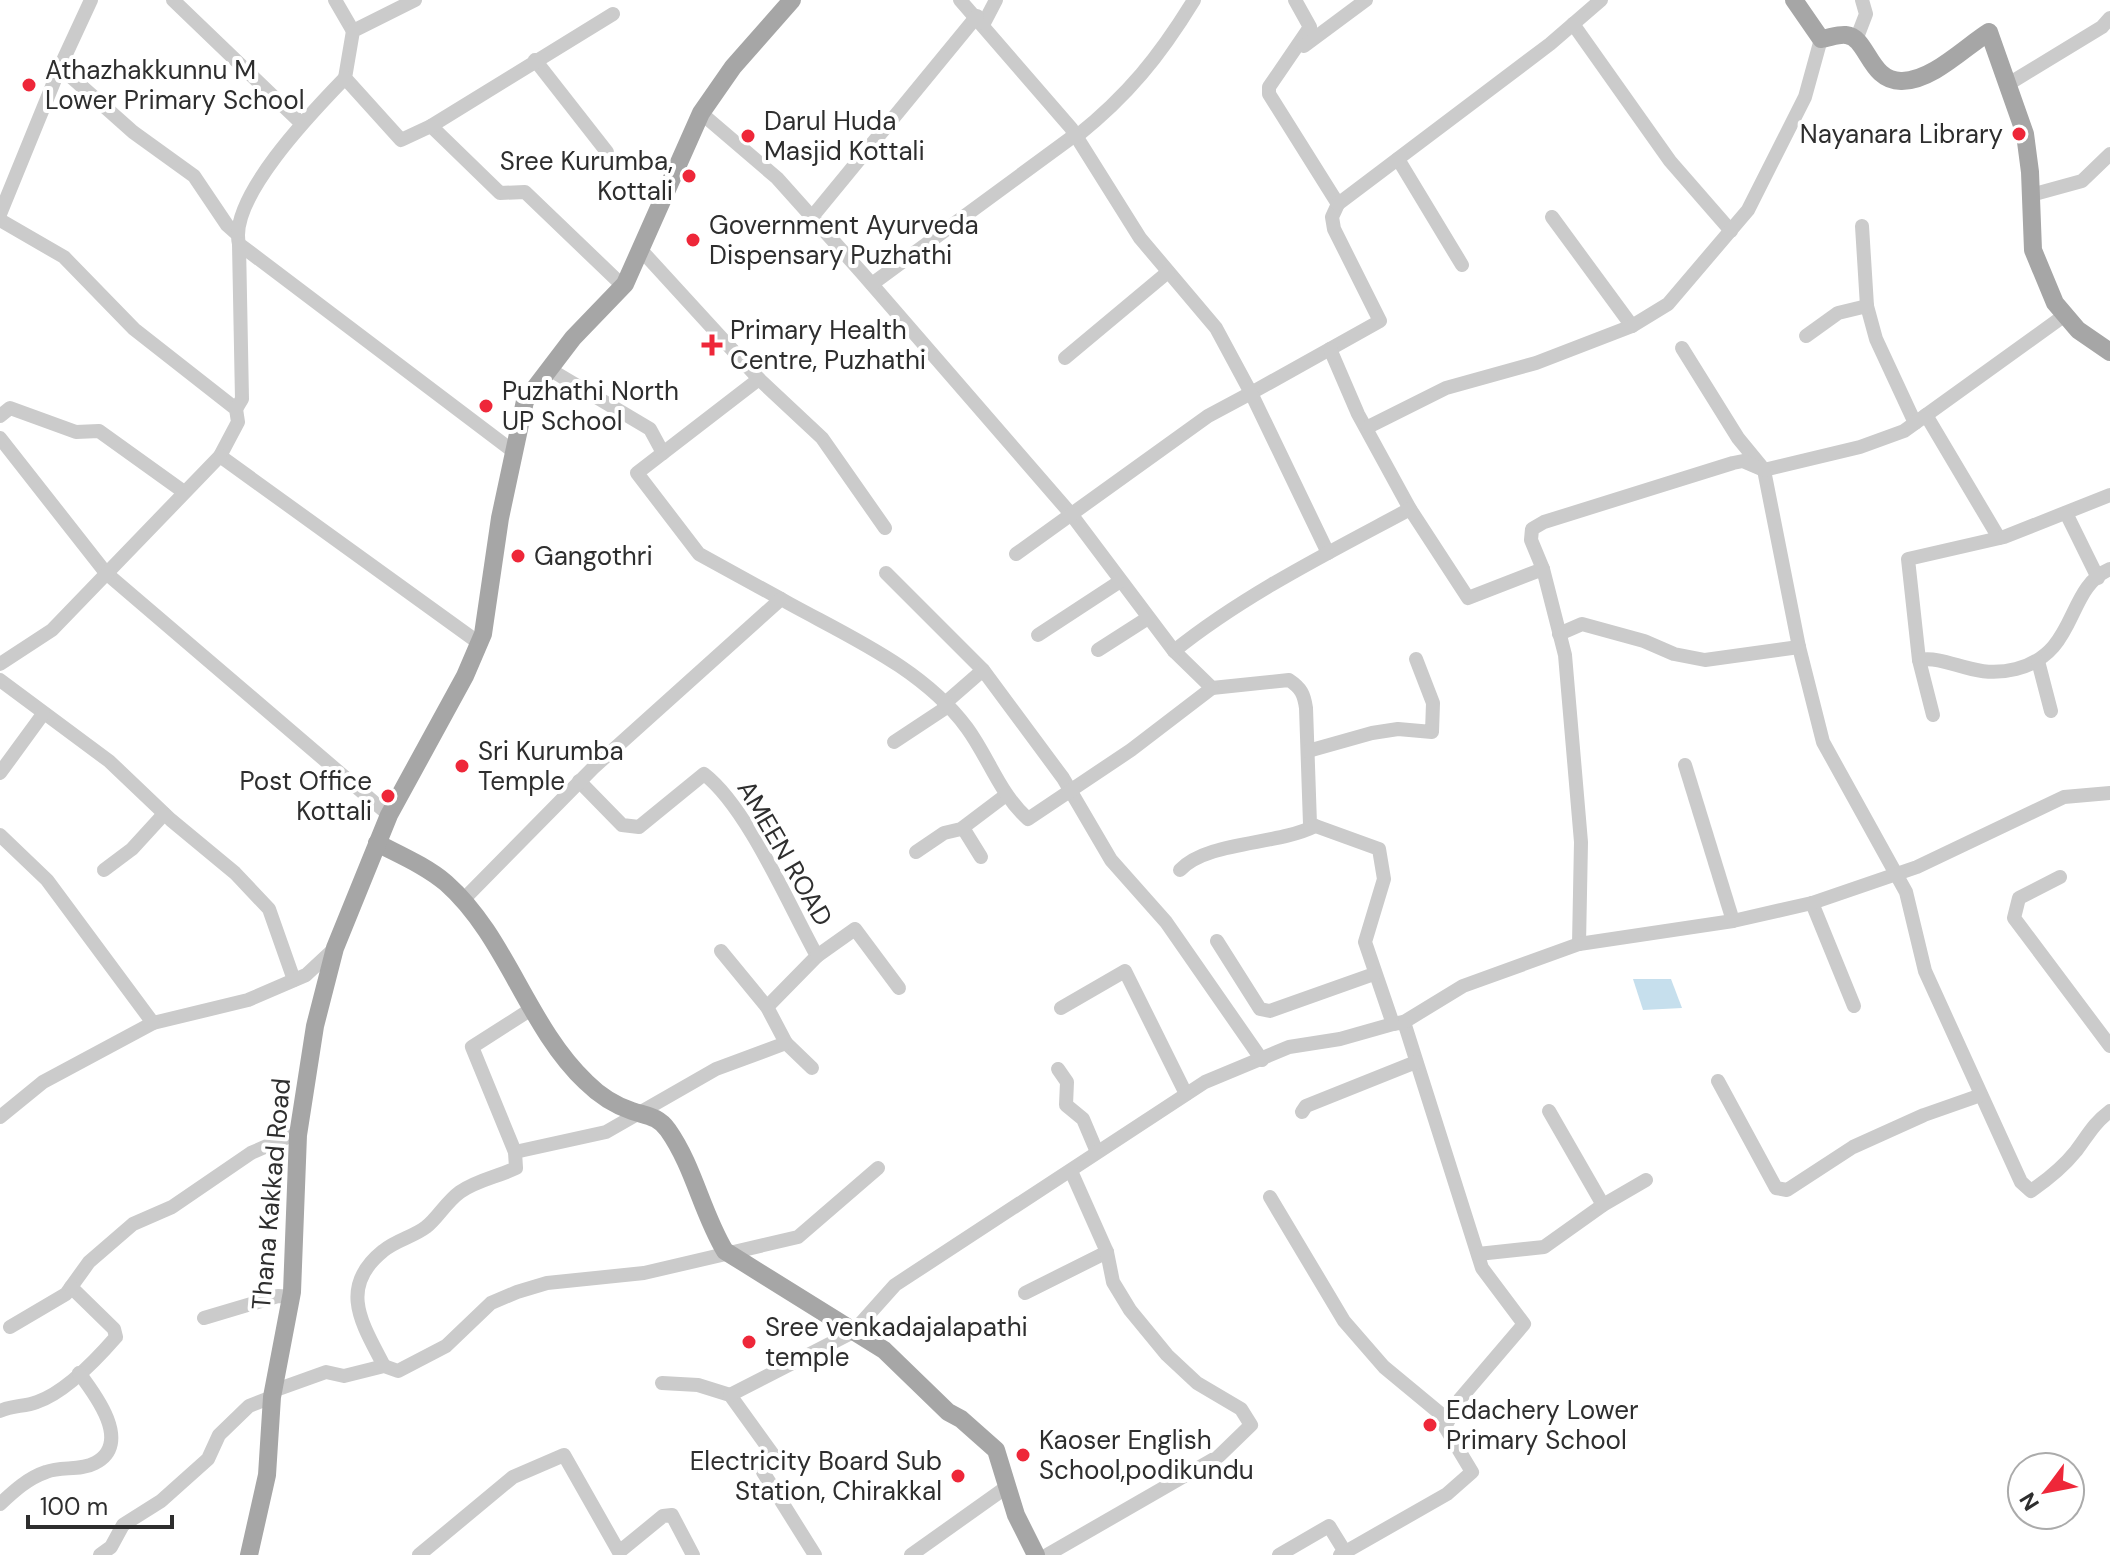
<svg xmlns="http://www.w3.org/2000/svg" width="2110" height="1555" viewBox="0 0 2110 1555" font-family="'DM Sans',sans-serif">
  <rect width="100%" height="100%" fill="#fff"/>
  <polygon fill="#c6dfed" points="1633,979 1671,979 1682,1008 1643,1010"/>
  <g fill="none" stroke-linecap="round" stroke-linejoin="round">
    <g stroke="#cbcbcb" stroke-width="14">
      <polyline points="91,0 60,67 133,132 194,176 227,225 236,233"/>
      <polyline points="173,0 301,123"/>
      <polyline points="335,0 353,31"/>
      <polyline points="415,0 353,31 345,78 401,140 431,126 500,193 525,192 623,286"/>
      <polyline points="960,0 1071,128 1140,238 1216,328 1251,393 1380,321 1334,229 1332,217 1338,204 1269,94 1269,87 1310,27 1295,0"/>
      <polyline points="984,23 996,0"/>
      <polyline points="1573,24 1670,161 1731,231"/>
      <polyline points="1856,40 1866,14 1862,0"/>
      <polyline points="1304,46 1366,0"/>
      <polyline points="535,60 607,152"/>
      <path d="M345,78C315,109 228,198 239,244L514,452"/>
      <polyline points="2010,83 2102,27 2110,18"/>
      <path d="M701,113L777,178L862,273L1071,514L1174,651L1212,688L1289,680C1301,688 1304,694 1306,708L1310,824L1379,849L1384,879L1365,942L1393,1024L1404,1022L1482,1268L1524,1324L1460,1399L1445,1427L1472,1472L1447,1494L1340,1555"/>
      <polyline points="431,126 613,14"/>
      <path d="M1077,136C1128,95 1159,57 1194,0"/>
      <polyline points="1398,159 1462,265"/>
      <polyline points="2031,195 2082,181 2110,154"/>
      <polyline points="1338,204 1550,44 1601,0"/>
      <polyline points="0,214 60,67"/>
      <polyline points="812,217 977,16"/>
      <polyline points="1552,217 1632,326"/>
      <polyline points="0,220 64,257 134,329 236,409 238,422 220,456 479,643"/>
      <polyline points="1862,226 1867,306 1876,339 1915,423"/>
      <polyline points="641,250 759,379 637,473 699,554 781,599"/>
      <polyline points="872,284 1075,135"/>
      <path d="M2065,315L1904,431L1860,447L1764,470L1799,647L1823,742L1906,892L1925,971L2021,1182L2031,1191C2047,1180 2064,1166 2076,1151C2088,1135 2094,1123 2110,1111"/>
      <polyline points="1806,336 1838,313 1867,306"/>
      <polyline points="1682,348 1738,438 1761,466"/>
      <polyline points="1330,349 1358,414 1410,509"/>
      <polyline points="1065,358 1168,272"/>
      <polyline points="549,369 650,429 663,453"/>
      <polyline points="759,379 822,438 885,528"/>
      <polyline points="236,409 242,399 239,244"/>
      <polyline points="1926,415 1999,538"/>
      <polyline points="0,416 10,408 76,432 99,431 184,492"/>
      <polyline points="1368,427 1446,388 1536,363 1632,326 1668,304 1748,210 1805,97 1821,39"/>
      <polyline points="0,438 106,573 389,815"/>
      <path d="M2110,495L2004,537L1908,559L1919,660C1950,655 1972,680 2016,669C2079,653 2065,588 2110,569"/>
      <polyline points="2066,513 2098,578"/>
      <polyline points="1016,554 1208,416 1251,393 1328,553"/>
      <polyline points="1543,569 1531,540 1532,529 1544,522 1733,463 1743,461 1764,470"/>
      <polyline points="886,573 983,670 1063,778 1111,860 1166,922 1262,1060"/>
      <polyline points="1559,634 1582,624 1644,641 1674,654 1705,660 1799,647"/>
      <polyline points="1038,635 1119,582"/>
      <polyline points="1098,650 1148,618"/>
      <path d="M1174,651C1245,594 1330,552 1410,509L1468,598L1543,569L1565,655L1581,842L1579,944"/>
      <polyline points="1919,660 1933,715"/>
      <polyline points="2038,661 2051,711"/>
      <polyline points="0,664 52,630 220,456"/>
      <polyline points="0,680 109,761 171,820 235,873 269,909 294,980"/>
      <polyline points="944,704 983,670"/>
      <polyline points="894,742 947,707"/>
      <polyline points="1308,751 1372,733 1398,729 1432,732 1433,703 1416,659"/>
      <polyline points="1685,765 1733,921"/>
      <polyline points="0,773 43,714"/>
      <path d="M579,781L622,825L639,827L704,774C748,808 789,906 817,956L767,1007"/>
      <polyline points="963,828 981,857"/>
      <polyline points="0,835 47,880 153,1023 248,1000 306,975 335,948"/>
      <polyline points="916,852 944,833 961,829 1006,795"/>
      <polyline points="104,870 132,849 164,814"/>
      <path d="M1180,870C1207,841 1278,845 1315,826"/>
      <polyline points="2060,877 2019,898 2014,918 2110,1046"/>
      <path d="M462,901L593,768L781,599C845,635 922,667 967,728C989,758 999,793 1028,819L1131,750L1212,688"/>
      <polyline points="1812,903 1854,1006"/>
      <polyline points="1217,941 1260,1009 1270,1011 1374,974"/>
      <polyline points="817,956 855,929 899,988"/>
      <polyline points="1061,1008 1125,971 1186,1094"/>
      <polyline points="1404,1022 1463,986 1579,944 1733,921 1812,903 1917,867 2064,797 2110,793"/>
      <polyline points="786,1043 812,1068"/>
      <polyline points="1058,1069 1067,1082 1066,1105 1083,1119 1097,1152"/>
      <polyline points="1718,1081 1776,1188 1787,1190 1853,1147 1924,1115 1981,1095"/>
      <polyline points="1549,1111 1603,1205"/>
      <polyline points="1302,1112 1306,1106 1416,1062"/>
      <polyline points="0,1117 43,1082 153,1023"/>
      <polyline points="515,1152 606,1132 716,1069 786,1043 767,1007 721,951"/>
      <polyline points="1270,1197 1344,1321 1384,1367 1448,1420"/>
      <polyline points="1478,1254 1544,1247 1603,1205 1646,1180"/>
      <polyline points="1025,1293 1107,1252"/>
      <polyline points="204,1318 278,1296 291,1297"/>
      <polyline points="10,1327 66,1294 89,1262 133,1224 172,1207 251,1153 299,1132"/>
      <path d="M384,1366C363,1325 337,1288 383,1251C396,1240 413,1237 426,1227C437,1219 446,1202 460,1192C477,1180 497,1177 516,1168L515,1152L472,1047L533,1008"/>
      <polyline points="662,1383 698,1385 730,1395 774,1456 763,1472 815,1555"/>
      <polyline points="273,1391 326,1372 344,1376 384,1366 398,1371 446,1346 491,1303 517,1292 547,1283 644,1273 798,1237 878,1168"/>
      <polyline points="730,1395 853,1332 895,1285 1205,1082 1289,1047 1340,1039 1393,1024"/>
      <path d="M0,1411C13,1405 24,1407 37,1402C66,1392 96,1360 116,1337L114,1329L71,1287"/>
      <path d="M0,1504C14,1491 28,1478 46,1472C61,1466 80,1471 95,1463C133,1444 95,1394 79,1373"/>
      <polyline points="100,1555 111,1547 123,1525 161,1501 208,1459 219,1435 249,1406 272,1397"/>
      <polyline points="419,1555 513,1477 564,1455 619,1552 663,1516 672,1515 693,1555"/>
      <polyline points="911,1555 1008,1486"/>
      <polyline points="1047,1555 1219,1456 1251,1425 1241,1409 1197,1383 1167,1355 1130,1310 1113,1282 1107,1252 1071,1171"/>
      <polyline points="1279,1555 1329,1526 1345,1552"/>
    </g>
    <g stroke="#a6a6a6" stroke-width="18">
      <path d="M1794,0L1821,39C1829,38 1839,34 1846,35C1868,37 1869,82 1902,81C1932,81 1965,47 1989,32L2025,134L2030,172L2033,250L2055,303L2078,330L2110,352"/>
      <path d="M377,843C400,855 426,866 446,883C507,937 527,1026 586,1082C599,1095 614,1105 632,1111C647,1116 658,1116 668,1130C694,1167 702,1213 725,1251L884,1350L948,1412L961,1419L996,1450L1016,1515L1036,1555"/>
      <polyline points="249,1555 267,1475 272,1397 292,1292 298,1135 315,1026 335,948 389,815 465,676 483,634 500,518 525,401 573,338 625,284 701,113 733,67 792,0"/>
    </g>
  </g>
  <g fill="#ee2739" stroke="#fff" stroke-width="3">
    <circle cx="29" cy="85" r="8"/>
    <circle cx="2019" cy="134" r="8"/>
    <circle cx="748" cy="136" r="8"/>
    <circle cx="689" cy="176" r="8"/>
    <circle cx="693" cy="240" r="8"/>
    <path d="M708 333h8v8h8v8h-8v8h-8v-8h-8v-8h8z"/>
    <circle cx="486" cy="406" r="8"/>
    <circle cx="518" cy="556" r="8"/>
    <circle cx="462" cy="766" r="8"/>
    <circle cx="388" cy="796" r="8"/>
    <circle cx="749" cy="1342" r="8"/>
    <circle cx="1430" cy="1425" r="8"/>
    <circle cx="1023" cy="1455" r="8"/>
    <circle cx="958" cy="1476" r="8"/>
  </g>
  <g text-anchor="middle" stroke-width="8" stroke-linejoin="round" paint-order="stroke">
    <g font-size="26" fill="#2e2e2e" stroke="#fff" text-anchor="start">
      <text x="45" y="79">Athazhakkunnu M<tspan x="45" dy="30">Lower Primary School</tspan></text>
      <text x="764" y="130">Darul Huda<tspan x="764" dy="30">Masjid Kottali</tspan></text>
      <text x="2003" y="143" text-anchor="end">Nayanara Library</text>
      <text x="673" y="170" text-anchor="end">Sree Kurumba,<tspan x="673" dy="30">Kottali</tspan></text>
      <text x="709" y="234">Government Ayurveda<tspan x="709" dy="30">Dispensary Puzhathi</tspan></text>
      <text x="730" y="339">Primary Health<tspan x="730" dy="30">Centre, Puzhathi</tspan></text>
      <text x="502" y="400">Puzhathi North<tspan x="502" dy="30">UP School</tspan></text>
      <text x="534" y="565">Gangothri</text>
      <text x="478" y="760">Sri Kurumba<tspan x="478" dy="30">Temple</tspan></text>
      <text x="372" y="790" text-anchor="end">Post Office<tspan x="372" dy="30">Kottali</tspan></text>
      <text x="765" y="1336">Sree venkadajalapathi<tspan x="765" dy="30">temple</tspan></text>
      <text x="1446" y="1419">Edachery Lower<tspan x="1446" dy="30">Primary School</tspan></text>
      <text x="1039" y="1449">Kaoser English<tspan x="1039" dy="30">School,podikundu</tspan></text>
      <text x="942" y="1470" text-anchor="end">Electricity Board Sub<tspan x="942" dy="30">Station, Chirakkal</tspan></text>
    </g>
    <g font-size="26" fill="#2e2e2e" stroke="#fff">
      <text transform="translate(785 853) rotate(60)" y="9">AMEEN ROAD</text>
      <text transform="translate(271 1194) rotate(-85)" y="9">Thana Kakkad Road</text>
    </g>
  </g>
  <g transform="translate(2046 1491) rotate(238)"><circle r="38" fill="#ffffff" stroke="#ababab" stroke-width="2"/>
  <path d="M0-6L14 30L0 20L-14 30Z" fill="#ee2739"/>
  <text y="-12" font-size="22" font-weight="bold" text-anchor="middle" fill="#2e2e2e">N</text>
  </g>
  <path d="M28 1515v12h144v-12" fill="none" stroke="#2e2e2e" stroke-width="4"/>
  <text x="40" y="1515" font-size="24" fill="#2e2e2e" stroke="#ffffff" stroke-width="6" paint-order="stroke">100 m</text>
</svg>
